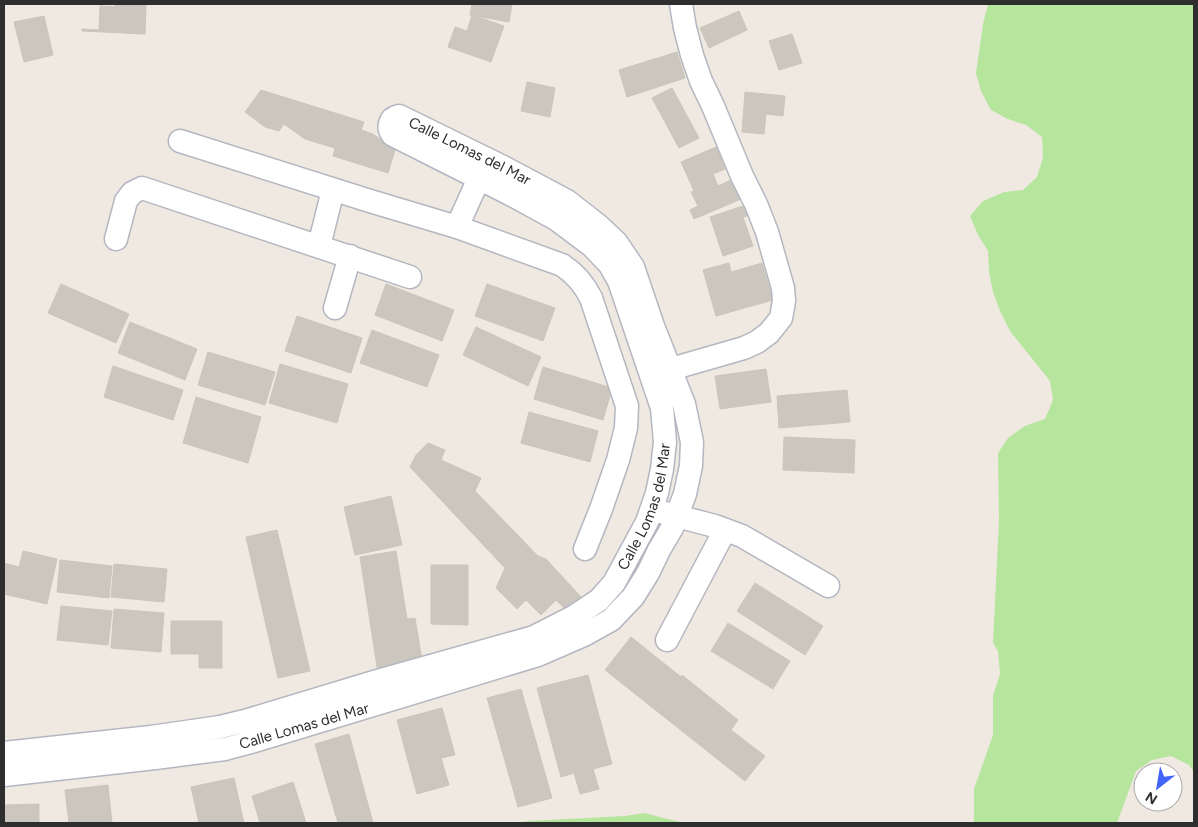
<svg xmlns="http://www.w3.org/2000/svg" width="1198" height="827" viewBox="0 0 1198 827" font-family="Figtree,sans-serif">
  <rect width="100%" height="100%" fill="#efe9e1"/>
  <g fill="#b6e59e">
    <polygon points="988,4 1194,4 1194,772 1189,765 1171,756 1152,760 1136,771 1117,823 974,823 974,789 993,735 993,696 1000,674 998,651 993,643 999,520 998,453 1008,438 1025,426 1045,419 1053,400 1050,381 1010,331 1000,311 993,292 989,272 988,251 978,235 970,216 983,201 1004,192 1023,190 1037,177 1043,158 1042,137 1026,125 1008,119 991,110 981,91 976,73 983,24"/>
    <polygon points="644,813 684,823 517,823 528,821 625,816"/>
  </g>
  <g fill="#cbc7bf" stroke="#cbc5ba">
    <polygon points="115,4 146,4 145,34 82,31 82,29 99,30 100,6 115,7"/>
    <polygon points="472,4 512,4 509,22 470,15"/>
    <polygon points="739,11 747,30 709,48 700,28"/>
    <polygon points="472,15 504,26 491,62 448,47 455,27 467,31"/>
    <polygon points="44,16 53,55 24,62 14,22"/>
    <polygon points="792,34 802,63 779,70 769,41"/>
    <polygon points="677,52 685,78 627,97 619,70"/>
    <polygon points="527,82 555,88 550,117 521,111"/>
    <polygon points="672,88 699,138 679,148 652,98"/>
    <polygon points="261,90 364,122 361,130 373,134 395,150 388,173 333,156 335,148 305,139 284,124 279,131 265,127 245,112"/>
    <polygon points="745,92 785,96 783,116 766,114 764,134 742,132"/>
    <polygon points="716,147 725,169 713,174 718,186 731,180 737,193 739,193 741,199 694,219 690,210 698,206 691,192 694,191 681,162"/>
    <polygon points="743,206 747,216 743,217 753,246 723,256 710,217"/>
    <polygon points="729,263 731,272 762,263 773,300 716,316 703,270"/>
    <polygon points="61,284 129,314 116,343 48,313"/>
    <polygon points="386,284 454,310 442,341 375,315"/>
    <polygon points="487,284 555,308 543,341 475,316"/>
    <polygon points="297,316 362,338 351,373 285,351"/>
    <polygon points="130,322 197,349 185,380 118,353"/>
    <polygon points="476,327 541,357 528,386 463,355"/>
    <polygon points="372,330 439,355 427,387 360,363"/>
    <polygon points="208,352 275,372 265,405 198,385"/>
    <polygon points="280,364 348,384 337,423 269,403"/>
    <polygon points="113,366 183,390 173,420 104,397"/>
    <polygon points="543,367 612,388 603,420 534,399"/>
    <polygon points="766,369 771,402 720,409 715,376"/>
    <polygon points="847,390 850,422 779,428 777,396"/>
    <polygon points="196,397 261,417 248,463 183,443"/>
    <polygon points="529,412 598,431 590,462 521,443"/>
    <polygon points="784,437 855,440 854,473 783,470"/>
    <polygon points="428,443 445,450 441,460 481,478 475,491 538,556 546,559 581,597 567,611 556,600 541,615 526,600 517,609 496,588 505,568 410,467 416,455"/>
    <polygon points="391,496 402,545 355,555 344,507"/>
    <polygon points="277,530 310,671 278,678 246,537"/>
    <polygon points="23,551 57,559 47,604 4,594 4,563 19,567"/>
    <polygon points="396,551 407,619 415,618 423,666 378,673 360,557"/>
    <polygon points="60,560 112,566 109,598 57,592"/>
    <polygon points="114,564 167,569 164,602 111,597"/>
    <polygon points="431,565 468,565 468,625 431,624"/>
    <polygon points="755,583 823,626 805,655 737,611"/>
    <polygon points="61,606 112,611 108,645 57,640"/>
    <polygon points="114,609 164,613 161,652 111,648"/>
    <polygon points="171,621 222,621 222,668 199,668 199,654 171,654"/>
    <polygon points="728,623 790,661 773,689 711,651"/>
    <polygon points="631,637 681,677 682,675 738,720 731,730 765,756 745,781 605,670"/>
    <polygon points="588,675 612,764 593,769 599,789 580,794 574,773 561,777 537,688"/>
    <polygon points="521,689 552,798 518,807 487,698"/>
    <polygon points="442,708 455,755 441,758 449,785 417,794 397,720"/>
    <polygon points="349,734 373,823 338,823 315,744"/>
    <polygon points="234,778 244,823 199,823 191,787"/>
    <polygon points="293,782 306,823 260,823 252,796"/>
    <polygon points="108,785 112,823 69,823 65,790"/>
    <polygon points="39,804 39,823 4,823 4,805"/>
  </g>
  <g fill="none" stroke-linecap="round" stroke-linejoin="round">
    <g stroke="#b4b7c1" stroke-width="25">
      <g id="minor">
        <path d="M180,141L370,201L457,227L562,265C576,274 584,284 591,298L627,406L626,428L618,460L601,509L585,549"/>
        <polyline points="457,227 485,165"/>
        <polyline points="116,239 126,201 132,193 142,188 410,277"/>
        <polyline points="319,246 333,190"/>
        <polyline points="335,308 350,256"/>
        <polyline points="671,369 744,348 757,342 769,333 781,318 784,301 783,288 767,232 756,204 742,176 713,106 701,81 692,55 685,28 681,4"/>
        <polyline points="661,512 715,526 742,536 828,586"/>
        <polyline points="667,640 725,530"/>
        <path id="s1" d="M4,753L151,737L220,727L245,721L374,682L534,637L575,616L599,600L614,583L647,522L657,493L662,469L665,442L662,408L619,281L610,265L592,246L556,219L512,195L393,135C387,128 389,118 399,116L505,168L567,201L599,226L616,242L633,267L653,326L684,404L692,442L691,466L685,494L672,528L659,550L648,573L633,597L611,620L584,635L538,655L251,742L225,749L155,758L4,775"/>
      </g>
    </g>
    <use href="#minor" stroke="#fff" stroke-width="22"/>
  </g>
  <g text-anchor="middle" stroke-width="4" stroke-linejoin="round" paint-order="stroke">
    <g font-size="15" fill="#2e2e2e" stroke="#fff">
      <text dy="5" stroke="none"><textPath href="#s1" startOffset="1338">Calle Lomas del Mar</textPath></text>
      <text dy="5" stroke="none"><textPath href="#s1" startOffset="725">Calle Lomas del Mar</textPath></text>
      <text transform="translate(304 726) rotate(-16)" y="5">Calle Lomas del Mar</text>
    </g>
  </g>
  <rect width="1198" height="827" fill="none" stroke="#2e2e2e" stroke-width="10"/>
  <g transform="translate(1158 787) rotate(211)"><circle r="24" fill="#ffffff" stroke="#ababab"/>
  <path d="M0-4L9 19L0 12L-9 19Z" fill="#4264fb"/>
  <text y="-8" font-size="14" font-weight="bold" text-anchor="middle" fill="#2e2e2e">N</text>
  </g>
</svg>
